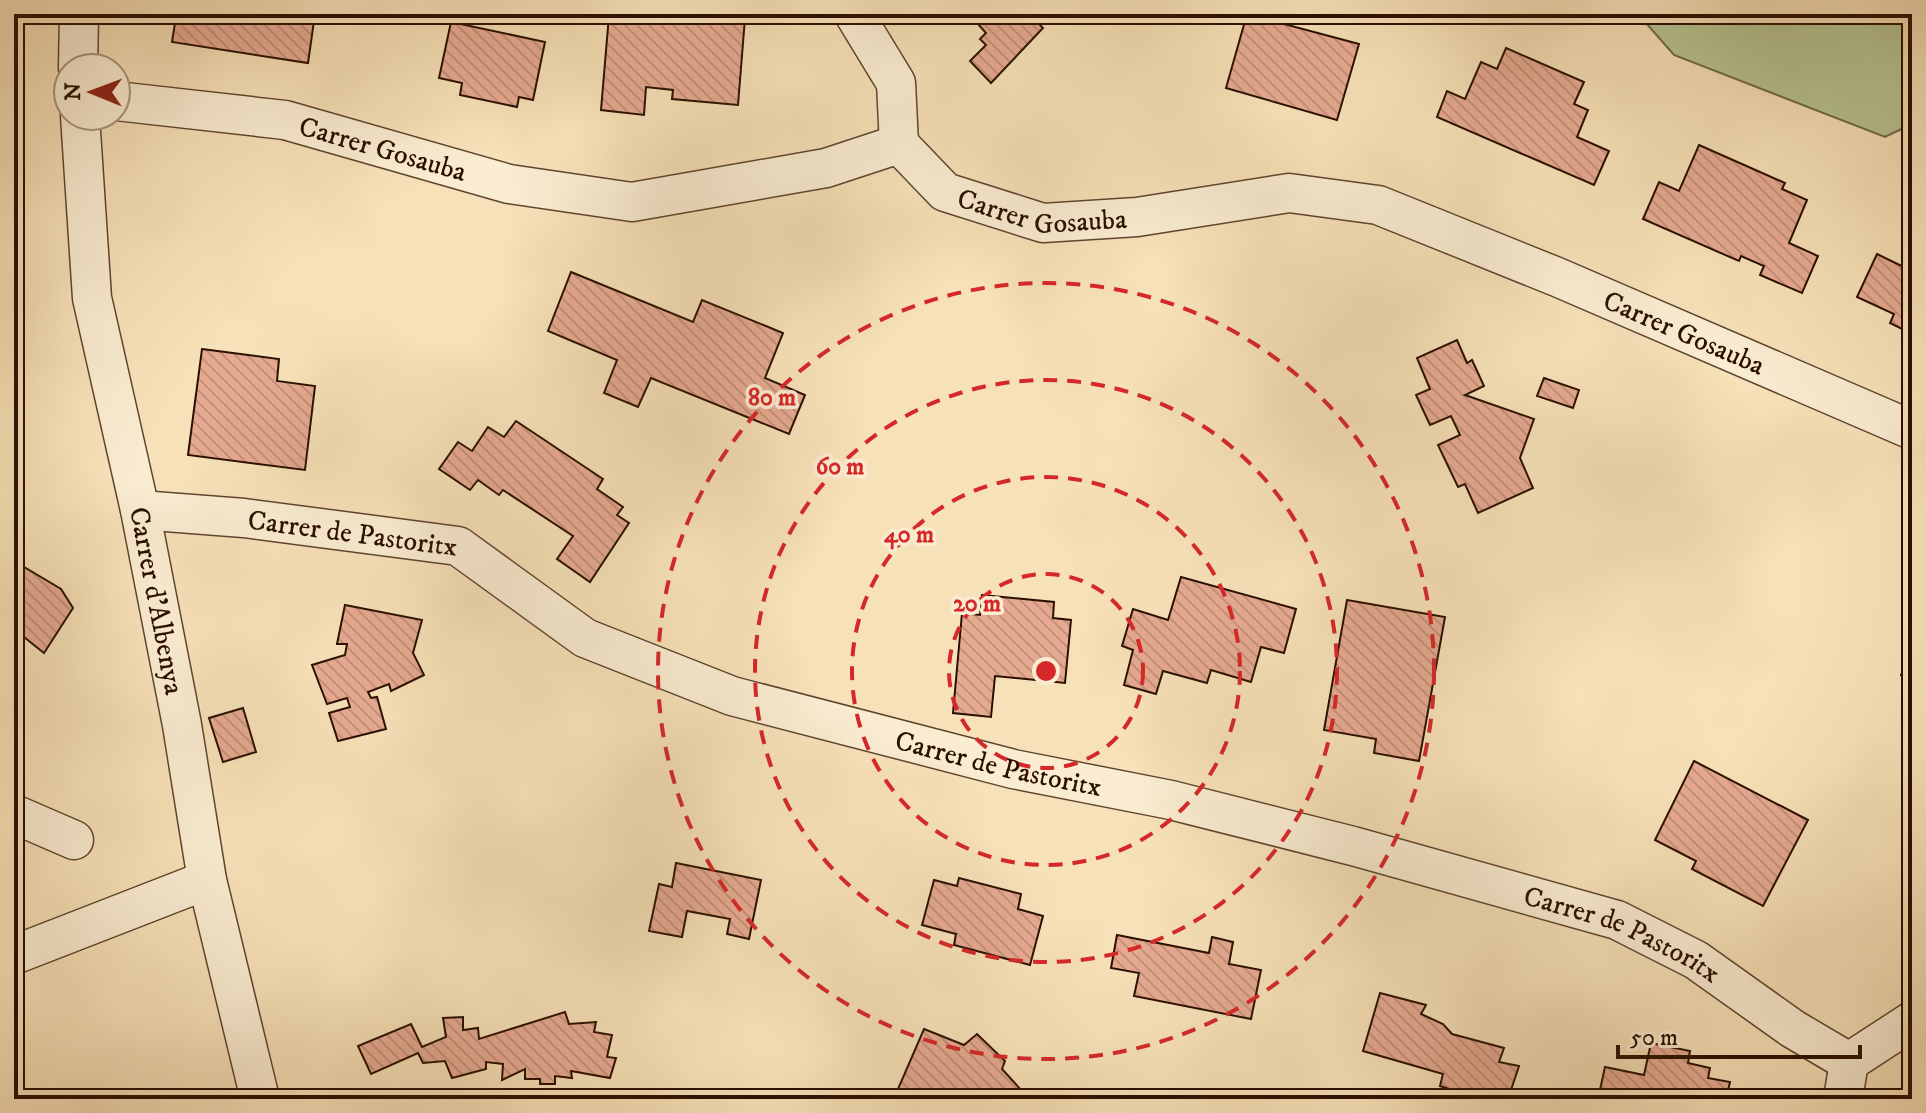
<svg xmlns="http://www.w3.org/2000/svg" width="1926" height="1113" viewBox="0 0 1926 1113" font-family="'IM FELL DW Pica',serif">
  <defs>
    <pattern id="building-back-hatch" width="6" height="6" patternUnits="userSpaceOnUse" patternTransform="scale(2)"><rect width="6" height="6" fill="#e6aa91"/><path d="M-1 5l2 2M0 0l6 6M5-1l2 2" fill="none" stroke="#c5917b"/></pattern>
  </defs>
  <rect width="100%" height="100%" fill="#f7e1b8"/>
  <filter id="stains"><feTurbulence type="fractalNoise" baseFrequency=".0025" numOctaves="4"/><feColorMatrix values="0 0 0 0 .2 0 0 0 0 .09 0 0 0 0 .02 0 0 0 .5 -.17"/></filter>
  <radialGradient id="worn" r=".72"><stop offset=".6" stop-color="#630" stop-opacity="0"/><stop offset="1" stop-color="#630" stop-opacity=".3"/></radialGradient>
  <polygon fill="#b7c493" stroke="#716a4a" stroke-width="2" points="1638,14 1912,14 1912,124 1885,137 1674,55"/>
  <g fill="url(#building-back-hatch)" stroke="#2b0f01" stroke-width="2">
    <polygon points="160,14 315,14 308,63 172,42 175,23 159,21"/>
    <polygon points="678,14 745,18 738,105 672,99 673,90 646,87 644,115 601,110 609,15 678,21"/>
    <polygon points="955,14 1037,14 1033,18 1043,28 991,83 970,61 986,45 980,39 986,33 970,15 963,22"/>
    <polygon points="1247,14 1359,44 1337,120 1226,88"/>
    <polygon points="451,22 545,42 533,100 519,97 517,107 460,95 462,83 439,78"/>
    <polygon points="1506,48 1584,82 1574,104 1588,110 1577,137 1609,151 1594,185 1437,117 1447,91 1465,99 1481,62 1497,69"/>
    <polygon points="1699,145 1785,183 1782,189 1807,200 1789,243 1818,256 1802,293 1760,275 1764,266 1741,256 1739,261 1643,219 1659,182 1679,191"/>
    <polygon points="1877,254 1912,271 1912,334 1890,323 1894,314 1857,297"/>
    <polygon points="571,272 693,322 702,300 783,333 765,378 805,395 789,434 651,378 638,407 604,393 617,360 548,331"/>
    <polygon points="1457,340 1467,363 1472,360 1484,386 1465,395 1534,419 1520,458 1533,488 1478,513 1465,484 1458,487 1438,445 1460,435 1451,416 1430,425 1416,395 1430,389 1417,358"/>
    <polygon points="202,349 279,359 277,381 315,386 305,470 188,455"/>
    <polygon points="1544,378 1579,390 1573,408 1537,396"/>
    <polygon points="516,421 603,479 597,489 623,507 617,515 629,523 590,582 557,559 573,536 503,490 499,495 478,480 470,490 439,469 458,442 472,451 488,427 504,437"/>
    <polygon points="14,561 61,589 73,608 44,653 14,629"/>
    <polygon points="1181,577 1296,609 1284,653 1261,647 1251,682 1211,670 1207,683 1163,671 1156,694 1124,685 1133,650 1122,646 1133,609 1168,620"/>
    <polygon points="982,595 1054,602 1053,618 1071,620 1065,683 995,676 991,717 953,713 962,613 980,615"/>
    <polygon points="1347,600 1445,617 1419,761 1374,753 1376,739 1324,730"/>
    <polygon points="345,605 422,620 413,653 424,675 391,691 389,684 368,692 371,698 377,697 386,729 338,741 329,713 350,707 347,698 327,704 312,665 345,655 347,644 337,644"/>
    <polygon points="1912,652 1912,681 1901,675"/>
    <polygon points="243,708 256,752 223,762 209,718"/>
    <polygon points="1694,761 1808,820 1763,906 1692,869 1696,861 1655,840"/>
    <polygon points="676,863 761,880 749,939 727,934 730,919 687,911 682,937 649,931 659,884 672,887"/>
    <polygon points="959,878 1021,894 1018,909 1043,916 1030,965 954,945 956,934 922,925 934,880 957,886"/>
    <polygon points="1117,935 1209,953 1212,937 1233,942 1229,964 1261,970 1251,1019 1134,996 1139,973 1111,968"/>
    <polygon points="1380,993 1426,1005 1421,1014 1443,1024 1452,1034 1504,1048 1499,1062 1519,1066 1508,1099 1479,1099 1440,1086 1443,1074 1363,1051"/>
    <polygon points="565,1012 569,1024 596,1022 594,1032 612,1035 607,1057 616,1058 610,1078 571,1071 572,1078 555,1076 555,1084 540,1084 540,1079 525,1079 525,1069 502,1080 503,1064 486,1062 486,1069 452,1078 445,1061 423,1063 418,1053 371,1074 358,1046 411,1024 422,1047 446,1037 443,1018 463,1017 463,1030 478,1028 479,1039"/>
    <polygon points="924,1029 964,1045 977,1034 1005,1061 1002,1069 1022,1091 1015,1095 1018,1099 911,1099 913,1096 898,1089"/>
    <polygon points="1651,1043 1690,1051 1688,1063 1710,1068 1708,1078 1730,1082 1726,1099 1598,1099 1605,1067 1644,1075"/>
    <polygon points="741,1092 849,1099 741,1099"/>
  </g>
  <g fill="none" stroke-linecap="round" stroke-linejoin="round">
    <g stroke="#5e442f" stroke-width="41">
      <g id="street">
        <polyline points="854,14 896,83 899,144"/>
        <polyline points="78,68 79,14"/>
        <path id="s1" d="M116,101L285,120L509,184L632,202L826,168L899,144L945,192L1043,223L1137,217L1289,193L1378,205L1557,277L1912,430"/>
        <path id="s2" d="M80,116L92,298L140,510L182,725L207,880L260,1099"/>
        <path id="s3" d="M140,510L244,518L458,546L585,638L732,696L1013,769L1171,800L1353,846L1617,920L1696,960L1793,1029L1849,1062"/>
        <polyline points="14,814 74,840"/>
        <polyline points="14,955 207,880"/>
        <polyline points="1843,1099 1849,1062 1912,1021"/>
      </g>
    </g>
    <use href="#street" stroke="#faecd1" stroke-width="38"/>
  </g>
  <g fill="none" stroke="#d62828" stroke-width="4" stroke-dasharray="14 10">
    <circle cx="1046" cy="671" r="97"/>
    <circle cx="1046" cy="671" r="194"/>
    <circle cx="1046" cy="671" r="291"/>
    <circle cx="1046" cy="671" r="388"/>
  </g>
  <g text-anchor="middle" stroke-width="7" stroke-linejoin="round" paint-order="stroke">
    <g font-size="28" fill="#2b0f01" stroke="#faecd1">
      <text dy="10" stroke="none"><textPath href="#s1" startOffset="272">Carrer Gosauba</textPath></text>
      <text dy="10" stroke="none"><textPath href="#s1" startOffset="968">Carrer Gosauba</textPath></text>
      <text dy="10" stroke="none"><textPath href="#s1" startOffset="1640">Carrer Gosauba</textPath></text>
      <text dy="10" stroke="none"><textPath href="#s3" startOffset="214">Carrer de Pastoritx</textPath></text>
      <text dy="10" stroke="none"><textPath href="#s2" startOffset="492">Carrer d'Albenya</textPath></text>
      <text dy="10" stroke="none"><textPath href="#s3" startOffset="910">Carrer de Pastoritx</textPath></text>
      <text dy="10" stroke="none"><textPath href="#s3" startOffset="1558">Carrer de Pastoritx</textPath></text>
    </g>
  </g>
  <circle cx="1046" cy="671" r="12" fill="#d62828" stroke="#faecd1" stroke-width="4"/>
  <g font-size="24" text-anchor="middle" font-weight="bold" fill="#d62828" stroke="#faecd1" stroke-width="7" stroke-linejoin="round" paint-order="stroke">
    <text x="772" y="405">80 m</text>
    <text x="840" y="474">60 m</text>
    <text x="909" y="542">40 m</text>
    <text x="977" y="611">20 m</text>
  </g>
  <rect width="1926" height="1113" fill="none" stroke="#f7e1b8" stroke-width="48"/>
  <rect x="16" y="16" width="1894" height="1081" fill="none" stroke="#2b0f01" stroke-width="4"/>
  <rect x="24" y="24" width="1878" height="1065" fill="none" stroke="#2b0f01" stroke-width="2"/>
  <g transform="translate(92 92) rotate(271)"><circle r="38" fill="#faecd1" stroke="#a7947e" stroke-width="2"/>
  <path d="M0-6L14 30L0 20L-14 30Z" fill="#8f2418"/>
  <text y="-12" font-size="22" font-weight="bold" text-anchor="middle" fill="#2b0f01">N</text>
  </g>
  <path d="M1618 1045v12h242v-12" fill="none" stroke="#2b0f01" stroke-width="4"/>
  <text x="1630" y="1045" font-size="24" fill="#2b0f01" stroke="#faecd1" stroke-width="6" paint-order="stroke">50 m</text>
  <rect width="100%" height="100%" filter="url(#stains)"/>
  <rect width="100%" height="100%" fill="url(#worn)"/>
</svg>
